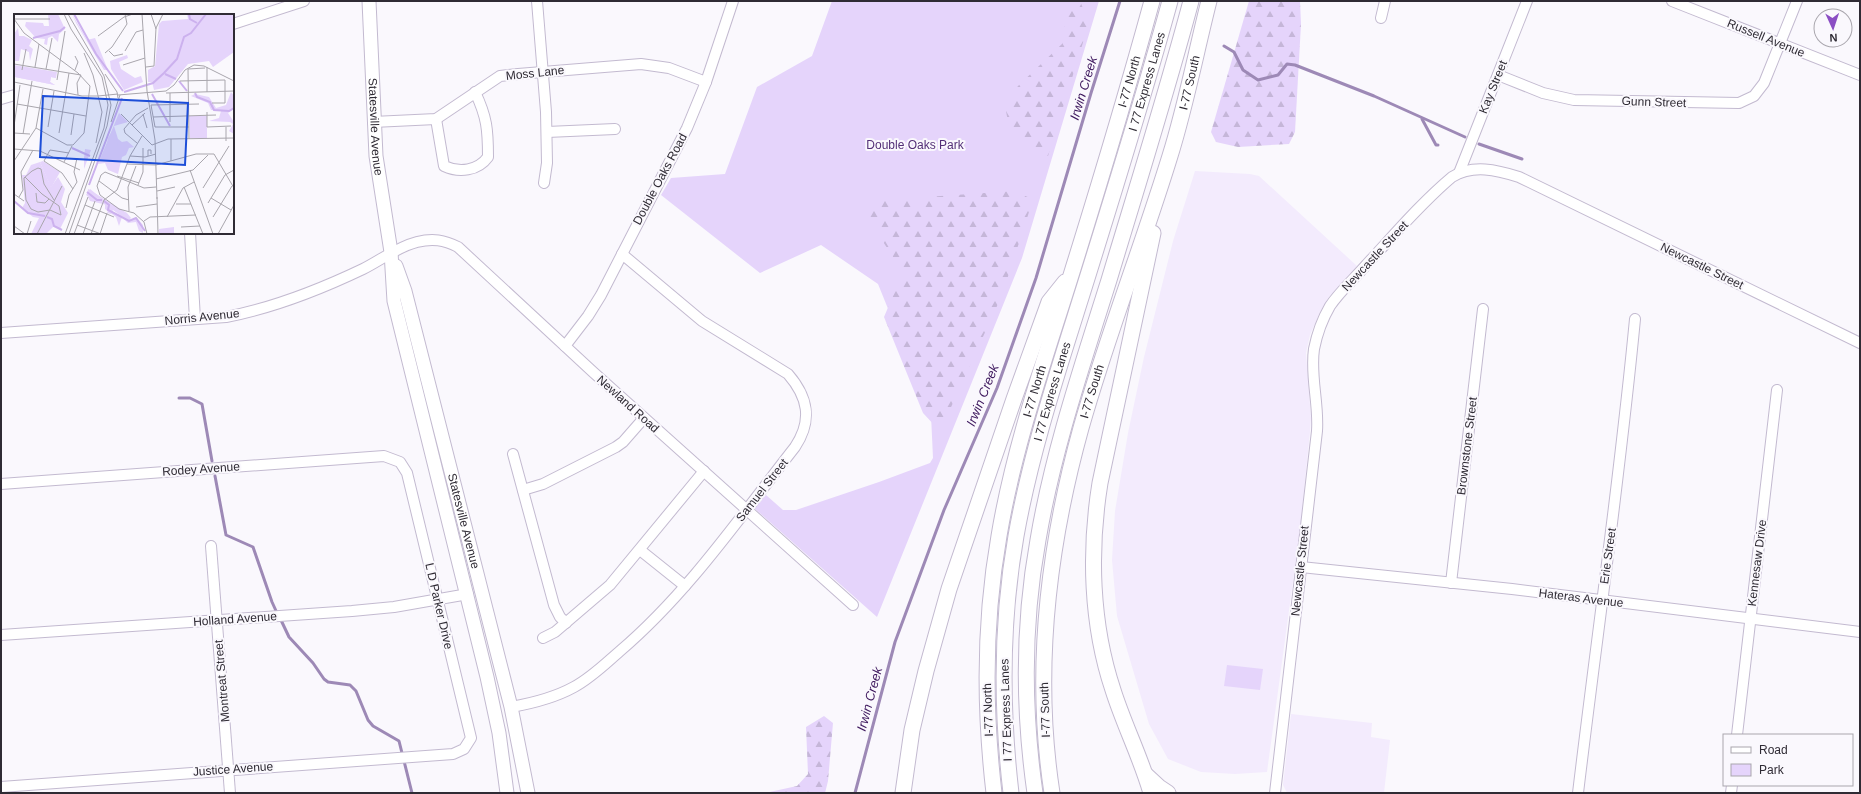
<svg xmlns="http://www.w3.org/2000/svg" width="1861" height="794" viewBox="0 0 1861 794" font-family="Helvetica,sans-serif">
  <defs>
    <pattern id="forest-firs" width="22" height="20" patternUnits="userSpaceOnUse"><rect width="22" height="20" fill="#e5d4fb"/><path d="M5 1l3.5 6h-7zM16 11l3.5 6h-7z" fill="#c5b6d8"/></pattern>
  </defs>
  <rect width="100%" height="100%" fill="#faf8fd"/>
  <g fill="#f3ebfd">
    <polygon points="1195,171 1250,174 1259,176 1357,266 1329,297 1320,312 1310,335 1306,353 1311,418 1310,432 1300,530 1267,772 1235,774 1201,772 1168,759 1149,724 1117,616 1112,560 1115,511 1128,433 1144,357 1173,241"/>
    <polygon points="1291,714 1372,723 1371,737 1390,740 1384,793 1287,793 1283,785"/>
  </g>
  <g fill="#e5d4fb">
    <polygon points="832,1 1099,1 1022,258 877,617 754,508 766,495 783,510 796,510 879,482 930,463 933,458 931,415 878,284 821,245 760,273 661,195 671,178 725,174 757,87 812,56"/>
    <polygon points="1227,665 1263,669 1260,690 1224,686"/>
  </g>
  <g fill="url(#forest-firs)">
    <polygon points="1073,1 1080,1 1089,23 1048,156 1011,137 1005,106 1018,86 1062,44 1067,7"/>
    <polygon points="1249,1 1300,1 1301,24 1295,132 1289,144 1238,147 1216,142 1211,132"/>
    <polygon points="1014,191 1030,198 1029,212 1002,295 947,416 936,427 923,413 884,317 903,272 868,219 867,201"/>
    <polygon points="824,716 833,723 828,781 825,793 765,793 797,786 808,774 806,727"/>
  </g>
  <g fill="none" stroke-linecap="round" stroke-linejoin="round">
    <g stroke="#9d89b6" stroke-width="3">
      <polyline points="1224,46 1234,52 1243,70 1258,80 1278,75 1287,64 1295,65 1374,96 1465,137"/>
      <polyline points="1422,119 1436,145 1438,145"/>
      <polyline points="1479,144 1522,159"/>
      <polyline points="179,398 190,398 202,404 212,461"/>
      <polyline points="215,476 226,535 253,547 272,602 277,613"/>
      <polyline points="280,618 289,637 313,663 324,679 328,682 350,685 356,691 368,720 373,726 399,741 412,793"/>
      <polyline points="855,793 895,642 944,510 997,388 1036,278 1091,93 1120,1"/>
    </g>
    <g stroke="#c3bad0" stroke-width="12">
      <g id="minor">
        <polyline points="537,1 546,112 547,163 544,183"/>
        <polyline points="1672,1 1860,75"/>
        <polyline points="1381,18 1385,1"/>
        <polyline points="233,24 304,1"/>
        <polyline points="1498,75 1543,93 1574,100 1739,103 1754,96 1764,83 1797,1"/>
        <polyline points="1,99 15,95"/>
        <path d="M436,119L444,166C459,173 478,171 488,157C488,130 487,117 475,92"/>
        <polyline points="373,122 436,119 500,76 518,74 641,64 669,68 706,82"/>
        <polyline points="547,132 615,129"/>
        <polyline points="1459,173 1527,1"/>
        <polyline points="190,233 195,319"/>
        <path d="M1,333L226,317C273,308 319,290 363,269C381,260 397,247 417,242C433,238 444,240 458,247L593,372L853,605"/>
        <polyline points="565,346 588,316 601,295 687,128 706,82 733,1"/>
        <polyline points="513,454 554,605 560,617 566,623"/>
        <polyline points="1,484 384,456 400,462 407,473 471,738 464,749 453,754 1,787"/>
        <polyline points="523,490 543,484 616,447 623,442 644,418"/>
        <polyline points="211,546 230,793"/>
        <polyline points="640,550 685,586"/>
        <polyline points="1301,567 1512,589 1860,632"/>
        <polyline points="1451,583 1483,309"/>
        <polyline points="1,635 352,611 394,607 468,594"/>
        <polyline points="543,638 555,632 610,585 704,471"/>
        <path d="M511,707C534,703 554,698 574,687C591,678 605,664 620,651C688,593 740,517 795,447C813,420 808,397 788,374L702,321L622,254"/>
        <polyline points="1737,735 1777,390"/>
        <path d="M1275,793L1317,431C1319,403 1310,376 1314,349C1317,334 1323,318 1330,306C1340,291 1355,278 1367,264C1394,235 1421,203 1452,177C1473,164 1497,170 1519,177L1860,343"/>
        <path d="M1578,793C1597,635 1620,477 1635,319"/>
        <polyline points="1731,793 1732,785"/>
      </g>
    </g>
    <g stroke="#c3bad0" stroke-width="15">
      <g id="major">
        <path id="s1" d="M369,1L376,156L391,252L394,301L487,677L499,733L507,793"/>
        <path id="s2" d="M396,266L405,291L511,707L528,793"/>
      </g>
    </g>
    <g stroke="#c3bad0" stroke-width="17">
      <g id="highway">
        <polyline points="1146,775 1159,787 1168,793"/>
        <polyline points="903,793 912,730 926,671 949,589 1014,399 1049,302 1065,282"/>
        <path id="s3" d="M994,793C984,707 984,621 999,536C1014,446 1045,359 1072,272C1100,182 1127,92 1152,1"/>
        <path id="s4" d="M1011,793C1001,707 1001,621 1016,536C1032,446 1062,359 1089,272C1117,182 1145,92 1170,1"/>
        <path d="M1035,793C1023,709 1023,623 1038,540C1053,451 1082,366 1109,280C1137,187 1166,95 1191,1"/>
        <path id="s5" d="M1052,793C1033,670 1048,547 1081,428C1107,336 1142,247 1170,156C1186,105 1196,52 1209,1"/>
        <path d="M1151,793C1141,758 1124,725 1113,690C1091,624 1089,551 1100,483L1153,233"/>
      </g>
    </g>
    <use href="#minor" stroke="#fff" stroke-width="10"/>
    <use href="#major" stroke="#fff" stroke-width="13"/>
    <use href="#highway" stroke="#fff" stroke-width="15"/>
  </g>
  <g text-anchor="middle" stroke-width="4" stroke-linejoin="round" paint-order="stroke">
    <g font-size="12" fill="#2f2b34" stroke="#faf8fd">
      <text transform="translate(1766 38) rotate(22)" y="4">Russell Avenue</text>
      <text transform="translate(535 73) rotate(-6)" y="4">Moss Lane</text>
      <text dy="4" stroke="none"><textPath href="#s3" startOffset="731">I-77 North</textPath></text>
      <text dy="4" stroke="none"><textPath href="#s4" startOffset="731">I 77 Express Lanes</textPath></text>
      <text dy="4" stroke="none"><textPath href="#s5" startOffset="731">I-77 South</textPath></text>
      <text transform="translate(1493 87) rotate(-68)" y="4">Kay Street</text>
      <text transform="translate(1654 102) rotate(2)" y="4">Gunn Street</text>
      <text dy="4" stroke="none"><textPath href="#s1" startOffset="126">Statesville Avenue</textPath></text>
      <text transform="translate(660 179) rotate(-62)" y="4">Double Oaks Road</text>
      <text transform="translate(1375 256) rotate(-47)" y="4">Newcastle Street</text>
      <text transform="translate(1702 266) rotate(26)" y="4">Newcastle Street</text>
      <text transform="translate(202 317) rotate(-6)" y="4">Norris Avenue</text>
      <text dy="4" stroke="none"><textPath href="#s3" startOffset="407">I-77 North</textPath></text>
      <text dy="4" stroke="none"><textPath href="#s4" startOffset="407">I 77 Express Lanes</textPath></text>
      <text dy="4" stroke="none"><textPath href="#s5" startOffset="407">I-77 South</textPath></text>
      <text transform="translate(628 404) rotate(42)" y="4">Newland Road</text>
      <text transform="translate(1467 446) rotate(-83)" y="4">Brownstone Street</text>
      <text transform="translate(201 469) rotate(-4)" y="4">Rodey Avenue</text>
      <text transform="translate(762 490) rotate(-52)" y="4">Samuel Street</text>
      <text dy="4" stroke="none"><textPath href="#s2" startOffset="264">Statesville Avenue</textPath></text>
      <text transform="translate(1608 556) rotate(-82)" y="4">Erie Street</text>
      <text transform="translate(1757 563) rotate(-83)" y="4">Kennesaw Drive</text>
      <text transform="translate(1300 571) rotate(-84)" y="4">Newcastle Street</text>
      <text transform="translate(1581 598) rotate(7)" y="4">Hateras Avenue</text>
      <text transform="translate(439 606) rotate(77)" y="4">L D Parker Drive</text>
      <text transform="translate(235 619) rotate(-4)" y="4">Holland Avenue</text>
      <text transform="translate(222 681) rotate(-95)" y="4">Montreat Street</text>
      <text transform="translate(988 710) rotate(-92)" y="4">I-77 North</text>
      <text transform="translate(1006 710) rotate(-92)" y="4">I 77 Express Lanes</text>
      <text transform="translate(1045 710) rotate(-92)" y="4">I-77 South</text>
      <text transform="translate(233 769) rotate(-4)" y="4">Justice Avenue</text>
    </g>
    <g font-size="12" fill="#532f77" stroke="#faf8fd">
      <text x="915" y="149">Double Oaks Park</text>
    </g>
    <g font-size="13" font-style="italic" fill="#3c165c" stroke="#faf8fd">
      <text transform="translate(1083 88) rotate(-73)" y="5">Irwin Creek</text>
      <text transform="translate(982 395) rotate(-68)" y="5">Irwin Creek</text>
      <text transform="translate(869 699) rotate(-75)" y="5">Irwin Creek</text>
    </g>
  </g>
  <g transform="translate(14 14)">
    <rect width="220" height="220" fill="#faf8fd"/>
    <path d="M0,51L43,58L42,64L37,63L36,68L41,71L1,63ZM105,99L114,108L100,112L104,125L108,128L113,127L120,133L115,134L112,141L108,143L104,160L94,156L91,149L84,150ZM175,102H193V124H176ZM29,147L46,158L37,174L26,148ZM74,175L113,199L117,204L114,207L99,196L97,200L93,199L95,194L93,191L76,187L73,181ZM160,213V220H145V215Z" fill="#e5d4fb"/>
    <path d="M34,0H44L51,15L45,20L44,28L38,22L34,24L33,31L30,30L31,25L22,24L11,12L12,8L29,9L30,12H35ZM58,0L73,26L81,24L94,56H90L62,9ZM173,0H220V38L199,53L195,47L174,50L155,73L140,76L138,68H134V56L141,52L145,10L148,7L174,5ZM4,14L5,22H10L18,26L15,32L19,35L16,47L15,38L7,35L5,47H1L0,20ZM113,41L114,44L105,48L107,55L121,64L127,62L129,68L110,76L97,55L96,47ZM9,57L42,61V64L37,63L36,68L41,71L1,63L2,58L7,59ZM217,78L220,82V95L214,99L220,108V120L215,117L219,110L216,108L195,107L205,104L207,97L197,96L194,89L177,82L181,80L195,83L202,94L212,91ZM100,114L104,132H93L94,124ZM71,135L77,136L70,155V144ZM76,175L87,184L78,179L79,183L88,188L82,187L72,181ZM91,187L96,196L108,202L118,206L123,204L129,211V219L125,217L122,208L114,209L108,203L105,212L102,203L91,195Z" fill="#e5d4fb"/>
    <path d="M26,148L37,173L44,163L51,175L47,188L54,199L46,215L40,212L32,220H17L25,204L19,203L8,194L11,189L8,161H12L17,151Z" fill="#e5d4fb"/>
    <path fill="none" stroke="#ccb1ee" stroke-width="2" d="M60,0L82,40L109,77M175,0L176,5L183,9M19,24L46,17L51,13M151,60L162,65M165,67L173,77M110,78L139,69L150,59L163,45L170,23L177,19L192,0M181,79L183,83L196,88L200,96L215,97L220,94M138,80L156,112M58,134L76,142M75,171L108,84M73,178L83,186H88M0,187L14,199L31,202M90,187L95,191L94,196L115,207L122,204L131,217M33,203L38,205L40,212L48,216"/>
    <path fill="none" stroke="#a9a6ad" stroke-width="1" d="M50,0L57,15L88,63L94,91L90,114L51,220M54,0L90,62L97,91L93,112L55,220M128,0L133,77L141,126L143,185M137,0L142,15M0,5L10,19L64,59L76,72L70,119L59,131H53L22,114M0,5H36M84,22L110,3L119,0M95,37L100,42L109,40M111,37L122,18L129,16M70,39L79,61L88,98L82,129M91,39L98,33L113,10L111,0M61,42L64,48L61,56M0,50L67,61L63,69L64,81M109,51L131,44M21,53L25,30M132,53L140,52L142,14L149,0M32,55L38,24M8,56L12,35M91,60L103,78L104,84M208,61L220,67M43,66L51,17M166,67L211,66V89H198M0,68L68,82H84M193,78V53M152,79L220,77M156,79V108M104,81L152,77L160,71L171,56L180,51L190,52L208,61M84,82L104,80M3,90L72,102M193,98V113L217,112M107,100L138,131L154,125L220,124M129,100L133,114M139,103L202,101M97,108L106,81M118,111L131,99M0,112L6,71M34,113L40,77M175,113H141L137,91L185,90M212,113V127M0,119L16,120M45,119L55,59M9,120L18,67M57,121L60,100M157,125V147M175,125L174,55L191,54M123,129L111,119L110,115L122,101L134,94M0,135L26,137L66,156M55,139L36,136L30,147L48,159L59,175M116,142L131,143L142,140M134,142V136H137V140M0,147L22,114L29,75M50,148L58,132M113,150L142,151L182,140H200L220,174M176,156L199,220M103,162L125,169M11,163L28,180L45,192L47,201L36,196L24,198L17,195L12,186L10,165V164L18,157L24,154L27,155L30,170L40,186M142,165L179,156L194,141M85,167L108,184L115,186M124,171L129,158V134M170,173L189,220M189,174L215,132M143,177L161,173M22,179L23,188L31,189L35,185M0,180L10,187M5,183L9,176L7,158L19,136M143,183L144,220M197,184L217,196M194,189L211,161L220,156M162,190H177M71,191L100,203M122,193L143,190M52,194L55,181L63,168L60,158L63,144M115,197L114,173L122,152M153,203L169,174L180,168M199,203L218,172M130,207L136,203L182,201M63,211L87,220M0,212L11,220M167,213L186,212M13,220L17,207M23,220L48,172M60,220L74,183M69,220L81,187M77,220L90,186L103,176L116,142L128,122M86,220L93,199M133,220L130,208L120,199L105,195L86,181L83,172L87,161L91,158L130,174L142,173M204,220L220,191"/>
    <path fill="#1d4ed8" fill-opacity="0.15" stroke="#1d4ed8" stroke-width="2" d="M29,82L174,89L171,151L26,143Z"/>
    <rect width="220" height="220" fill="none" stroke="#2f2b34" stroke-width="2"/>
  </g>
  <rect width="1861" height="794" fill="none" stroke="#2f2b34" stroke-width="4"/>
  <rect x="1723" y="734" width="130" height="52" fill="#faf8fd" stroke="#a9a6ad"/>
  <rect x="1731" y="747" width="20" height="6" fill="#ffffff" stroke="#a9a6ad"/>
  <text x="1759" y="754" font-size="12" fill="#2f2b34">Road</text>
  <rect x="1731" y="764" width="20" height="12" fill="#e5d4fb" stroke="#a9a6ad"/>
  <text x="1759" y="774" font-size="12" fill="#2f2b34">Park</text>
  <g transform="translate(1833 28) rotate(177)"><circle r="19" fill="#faf8fd" stroke="#a9a6ad"/>
  <path d="M0-3L7 15L0 10L-7 15Z" fill="#8b4ec4"/>
  <text y="-6" font-size="11" font-weight="bold" text-anchor="middle" fill="#2f2b34">N</text>
  </g>
</svg>
